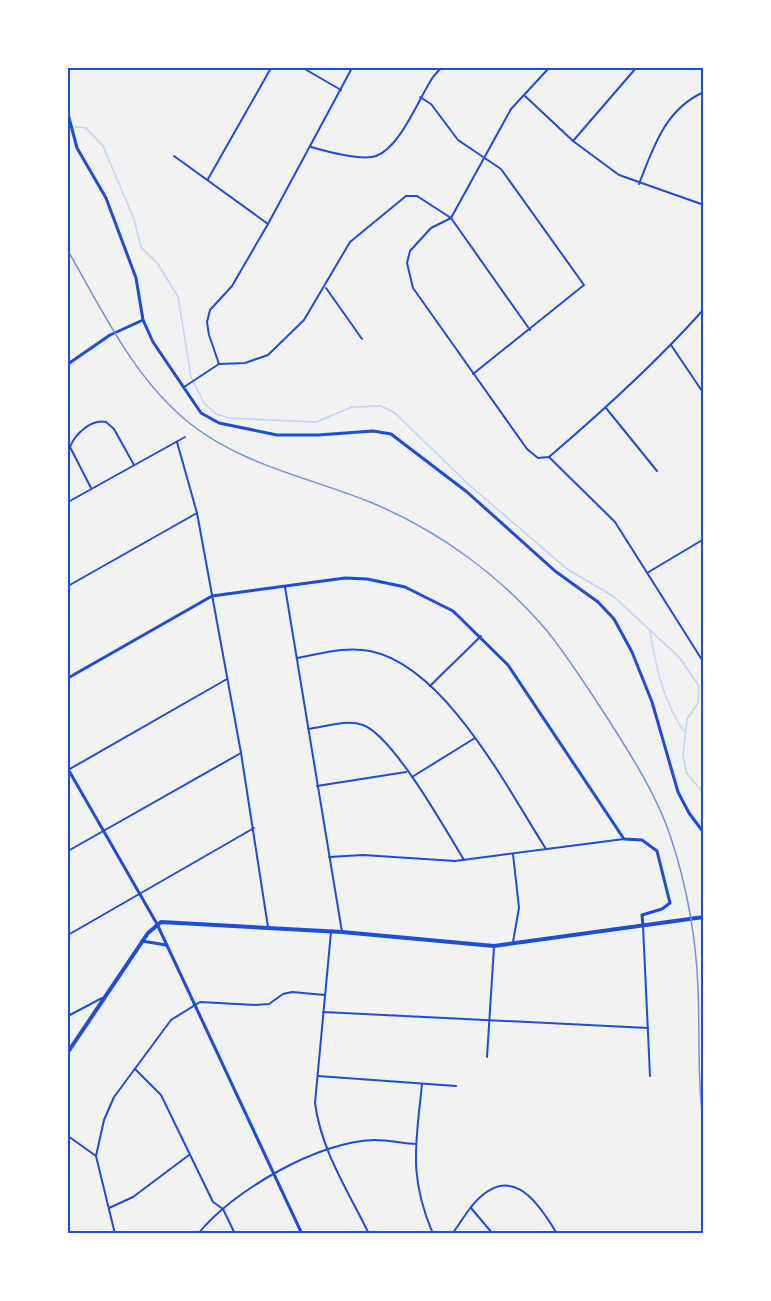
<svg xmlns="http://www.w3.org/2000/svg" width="771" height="1301" viewBox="0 0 771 1301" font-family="'Titillium Web',sans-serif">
  <rect width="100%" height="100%" fill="#f2f2f2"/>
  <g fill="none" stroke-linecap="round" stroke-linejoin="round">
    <g stroke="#bfd3fe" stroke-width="1.5">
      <polyline points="68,126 86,128 103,146 134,219 141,247 158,264 178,297 191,377 204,403 216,414 229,418 316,422 352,407 381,406 395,413 468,484 567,569 613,596 679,657 699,686 698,703 687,719 683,755 686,772 704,794"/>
      <path d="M650,631C655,664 664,704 684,731"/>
    </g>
    <g stroke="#1d4ed8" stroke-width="2">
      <polyline points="303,68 341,90"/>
      <polyline points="525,96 573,141 619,175 704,205"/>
      <polyline points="420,97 431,104 458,140 501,169 584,285 473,374"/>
      <polyline points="573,141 636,68"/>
      <path d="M311,147C325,151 362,161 376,156C400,148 419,98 433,77L441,68"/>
      <polyline points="174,156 268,224"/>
      <polyline points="208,179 271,68"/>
      <path d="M639,184C653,148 665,109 704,92"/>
      <polyline points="704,226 704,256"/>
      <polyline points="326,288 362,339"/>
      <polyline points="671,345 704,394"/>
      <polyline points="219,364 245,363 268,355 304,320 350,242 406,196 417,196 451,218 530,330"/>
      <polyline points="219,364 209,335 207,322 210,310 232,286 268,224 352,68"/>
      <polyline points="184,387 219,364"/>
      <polyline points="606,408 657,471"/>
      <polyline points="177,442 197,513 241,753 268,927"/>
      <polyline points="549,457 538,458 527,449 413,288 407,263 410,251 431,228 451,218 511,109 549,68"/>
      <polyline points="549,457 615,522 704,663"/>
      <path d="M549,457C604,410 656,363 704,309"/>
      <path d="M91,488L70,447C75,434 91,419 106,422L114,429L134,465"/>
      <polyline points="68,502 185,437"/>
      <polyline points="647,573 704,539"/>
      <polyline points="68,586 197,513"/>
      <polyline points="285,587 342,932"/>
      <path d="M297,658C320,654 346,646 370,651C445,666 507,788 546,849"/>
      <polyline points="430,686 481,636"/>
      <path d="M308,729C324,727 347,719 363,725C394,737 445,829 464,860"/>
      <polyline points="68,770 227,679"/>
      <polyline points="412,777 475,738"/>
      <polyline points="317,786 406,772"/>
      <polyline points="68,851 241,753"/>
      <polyline points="329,857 363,855 455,861 624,839"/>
      <polyline points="643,926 650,1076"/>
      <path d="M331,932L315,1103C321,1150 348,1191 369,1234"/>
      <polyline points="68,935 254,828"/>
      <polyline points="513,942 519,908 513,854"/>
      <polyline points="323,1012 648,1028"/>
      <polyline points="68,1016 102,998"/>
      <polyline points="487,1057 494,947"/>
      <polyline points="135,1069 161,1095 213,1202 223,1209 235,1234"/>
      <polyline points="318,1076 456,1086"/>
      <path d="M422,1084C416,1144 408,1175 433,1234"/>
      <polyline points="68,1136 96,1156 115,1234"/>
      <polyline points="96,1156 104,1120 114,1097 171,1020 200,1002 255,1005 269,1004 283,994 292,992 325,995"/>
      <polyline points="109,1208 133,1197 189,1155"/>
      <polyline points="471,1208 493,1234"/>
      <path d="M198,1234C232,1191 319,1141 374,1140C388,1140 402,1143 416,1144"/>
      <path d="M452,1234C459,1225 464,1216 471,1207C508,1162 535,1196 557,1234"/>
    </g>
    <g stroke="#1d4ed8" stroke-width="3">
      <polyline points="68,114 77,148 106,198 136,278 143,320 153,342 201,413 219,423 277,435 318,435 373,431 391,434 467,492 555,571 598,602 614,619 632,652 652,702 678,792 689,813 704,833"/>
      <polyline points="68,364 110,335 143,320"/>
      <polyline points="68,678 212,596 345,578 367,579 405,587 453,611 508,665 624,839 642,840 657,851 670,903 662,909 642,915 643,925"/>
      <polyline points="68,769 157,924 302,1234"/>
      <polyline points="142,941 166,945"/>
    </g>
    <polyline stroke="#1d4ed8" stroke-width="4" points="68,1052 148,933 161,922 342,932 494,946 704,917"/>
    <path stroke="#7290e2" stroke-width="1.5" d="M68,251C103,311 133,377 188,422C241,465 308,477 370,502C438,530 501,576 548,632C570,660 589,690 608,719C632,757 657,795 671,838C687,887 696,937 698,988C700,1034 697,1082 704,1128"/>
  </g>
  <rect width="771" height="1301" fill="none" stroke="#ffffff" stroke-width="138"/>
  <rect x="69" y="69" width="633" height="1163" fill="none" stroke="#1d4ed8" stroke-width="2"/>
</svg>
